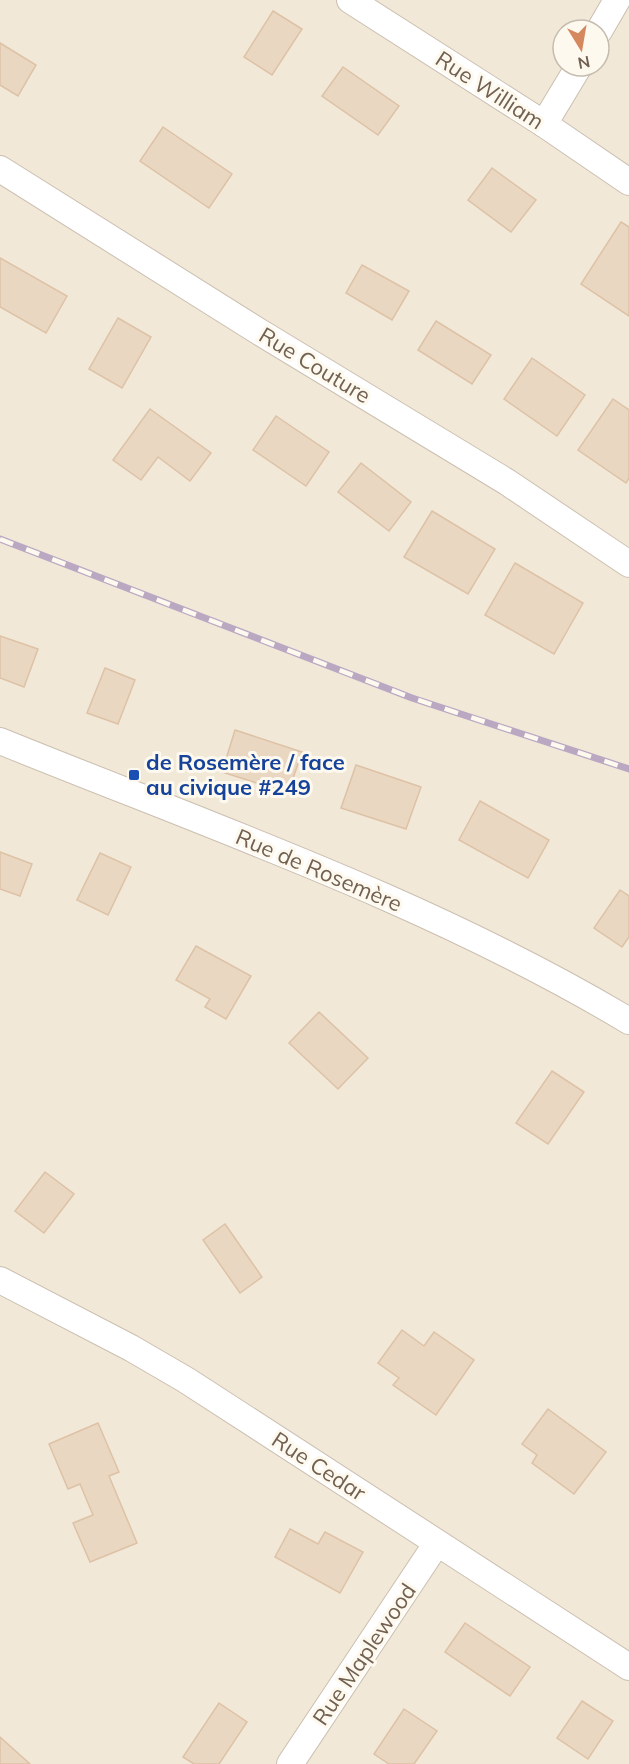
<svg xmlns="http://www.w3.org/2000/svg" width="629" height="1764" viewBox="0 0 629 1764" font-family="Mulish,sans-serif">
  <rect width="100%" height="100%" fill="#faf6e9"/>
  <path fill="#f1e8d8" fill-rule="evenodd" d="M0,0H629V1764H0ZM563,30H599V66H563Z"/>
  <g fill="#ead7c2" stroke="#ddc2a6" stroke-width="1.5">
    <polygon points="273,11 302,29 272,75 244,57"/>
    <polygon points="0,43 36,65 18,96 0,85"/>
    <polygon points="343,67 399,106 378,135 322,96"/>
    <polygon points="163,127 232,174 209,208 140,161"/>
    <polygon points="492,168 536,200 511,232 468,200"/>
    <polygon points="621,222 629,227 629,316 581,284"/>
    <polygon points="0,258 67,296 46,333 0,307"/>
    <polygon points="362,265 409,291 392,320 346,293"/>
    <polygon points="118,318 151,337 122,388 89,369"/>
    <polygon points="436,321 491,355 472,384 418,350"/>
    <polygon points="532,358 585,395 557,436 504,399"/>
    <polygon points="613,399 629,410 629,478 626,483 578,450"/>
    <polygon points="150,409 211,453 190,481 158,457 141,480 113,460"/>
    <polygon points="276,416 329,452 306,486 253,450"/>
    <polygon points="361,463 411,502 389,531 338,492"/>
    <polygon points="432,511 495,549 468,594 404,557"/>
    <polygon points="515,563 583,603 554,654 485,615"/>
    <polygon points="0,636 38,649 24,687 0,678"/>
    <polygon points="105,668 135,680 118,724 87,713"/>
    <polygon points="235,730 302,752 288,793 222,772"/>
    <polygon points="356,765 421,787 406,829 341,808"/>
    <polygon points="480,801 549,840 528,878 459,840"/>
    <polygon points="0,852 32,864 20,896 0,889"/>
    <polygon points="100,853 131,867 108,915 77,900"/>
    <polygon points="620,890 629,896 629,937 622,947 594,928"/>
    <polygon points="196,946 251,976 226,1019 205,1007 210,999 176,980"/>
    <polygon points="319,1012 368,1058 338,1089 289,1043"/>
    <polygon points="552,1071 584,1092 548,1144 516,1123"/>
    <polygon points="45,1172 74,1194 44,1233 15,1211"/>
    <polygon points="225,1224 262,1277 240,1293 203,1240"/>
    <polygon points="402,1330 424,1346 434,1332 474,1360 436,1415 393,1385 399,1378 378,1363"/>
    <polygon points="548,1409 606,1452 574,1494 532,1463 537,1455 522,1444"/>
    <polygon points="98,1423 119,1472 109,1476 137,1543 90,1562 73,1523 93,1515 80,1484 68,1489 49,1444"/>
    <polygon points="290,1529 318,1544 325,1532 363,1552 340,1593 275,1557"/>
    <polygon points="465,1623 530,1667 510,1696 445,1652"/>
    <polygon points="582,1701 613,1721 588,1759 557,1738"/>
    <polygon points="219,1703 247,1722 219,1764 194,1764 183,1757"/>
    <polygon points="404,1709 437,1731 414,1764 389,1764 374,1754"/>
    <polygon points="0,1737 30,1764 0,1764"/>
  </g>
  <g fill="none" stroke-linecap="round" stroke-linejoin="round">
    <g stroke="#cbbfb0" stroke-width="28">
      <g id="minor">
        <polyline points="350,0 544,124 629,182"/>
        <polyline points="599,31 617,0"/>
        <polyline points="544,124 579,66"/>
        <polyline points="0,169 258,331 507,482 629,564"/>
        <path d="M0,741C212,827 432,903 629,1021"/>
        <polyline points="0,1280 131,1348 186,1380 629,1667"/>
        <polyline points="290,1764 437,1543"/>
      </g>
    </g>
    <use href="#minor" stroke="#fff" stroke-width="26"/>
    <g stroke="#baa8c3" stroke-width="7">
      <polyline id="rail" points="0,539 412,698 629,769"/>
    </g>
    <use href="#rail" stroke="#fdf9ef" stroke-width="4.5" stroke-dasharray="14" stroke-linecap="butt"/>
  </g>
  <rect fill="#1a4fb4" stroke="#fdf9ef" stroke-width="2" x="128" y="769" width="12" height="12" rx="3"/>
  <g text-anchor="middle" stroke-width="6" stroke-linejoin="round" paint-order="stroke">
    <g font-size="22" fill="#726050" stroke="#fdf9ef">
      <text transform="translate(490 90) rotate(33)" y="8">Rue William</text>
      <text transform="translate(315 365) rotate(31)" y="8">Rue Couture</text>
      <text transform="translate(319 870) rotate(23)" y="8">Rue de Rosemère</text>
      <text transform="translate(319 1466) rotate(33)" y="8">Rue Cedar</text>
      <text transform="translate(364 1654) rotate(-56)" y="8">Rue Maplewood</text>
    </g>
    <g font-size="22" font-weight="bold" fill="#164399" stroke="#fdf9ef" text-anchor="start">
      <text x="146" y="770">de Rosemère / face<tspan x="146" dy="25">au civique #249</tspan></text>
    </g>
  </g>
  <g transform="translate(581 48) rotate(169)"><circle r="28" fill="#fdf9ef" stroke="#c5bcaf" stroke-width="1.5"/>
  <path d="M0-4.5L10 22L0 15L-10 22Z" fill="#d5875e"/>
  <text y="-9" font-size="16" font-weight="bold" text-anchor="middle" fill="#726050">N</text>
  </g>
</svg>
